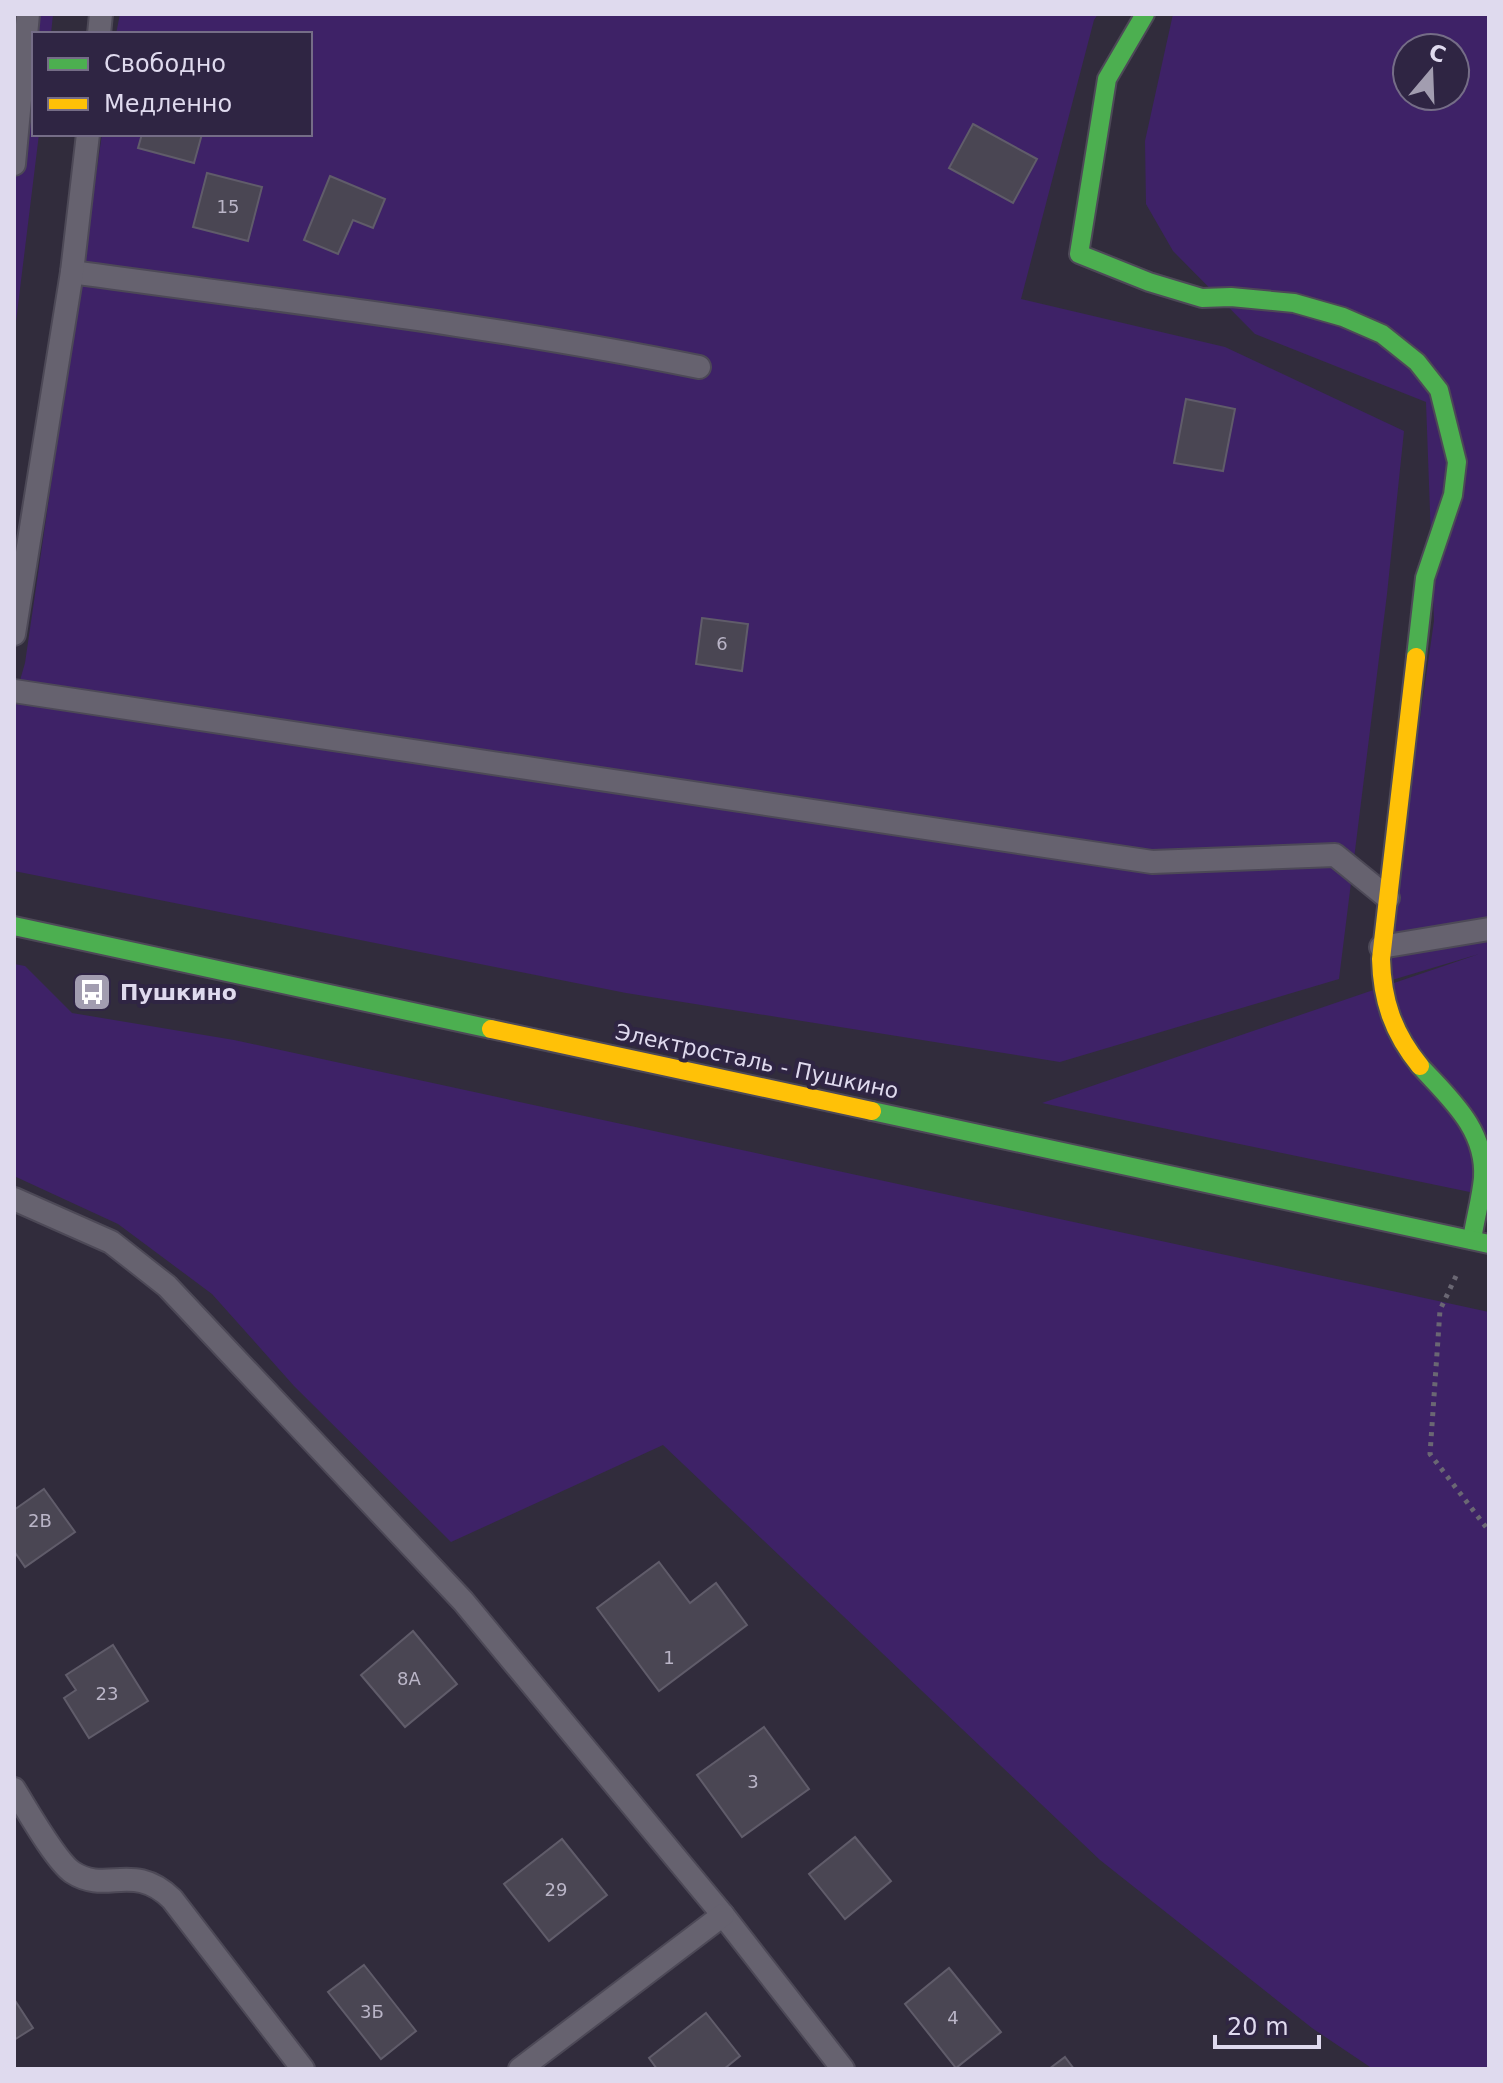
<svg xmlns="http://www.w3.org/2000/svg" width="1503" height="2083" viewBox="0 0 1503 2083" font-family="'DejaVu Sans',sans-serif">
  <rect width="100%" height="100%" fill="#312c3c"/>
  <g fill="#3e2267" fill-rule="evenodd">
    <polygon points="14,14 53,14 51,34 34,34 34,134 39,134 14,338"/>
    <polygon points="120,14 1098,14 1094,20 1021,299 1225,347 1404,431 1387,594 1339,979 1060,1062 626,993 14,871 14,701 25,663 102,134 310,134 310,34 116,34"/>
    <path d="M1173,14H1489V1196L1042,1103L1479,954L1382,983L1434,621L1426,402L1255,334L1173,251L1146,204L1145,141ZM1407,48H1455V96H1407Z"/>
    <polygon points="14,964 25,966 72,1013 234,1040 1489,1312 1489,2069 1373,2069 1312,2028 1100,1860 663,1445 451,1542 294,1386 212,1294 118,1224 14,1176"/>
  </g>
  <g fill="#4a4653" stroke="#605c6a" stroke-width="2">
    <polygon points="973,124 1037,159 1013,203 949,168"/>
    <polygon points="142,134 202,134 194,163 138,148"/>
    <polygon points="207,173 262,187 248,241 193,227"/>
    <polygon points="330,176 385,199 373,228 353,220 338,254 304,240"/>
    <polygon points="1186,399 1235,409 1223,471 1174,463"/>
    <polygon points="702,618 748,624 742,671 696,664"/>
    <polygon points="44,1489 75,1532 25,1567 14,1551 14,1510"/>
    <polygon points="659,1562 690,1603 716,1583 747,1625 659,1691 597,1608"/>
    <polygon points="413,1631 457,1684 405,1727 361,1675"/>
    <polygon points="113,1645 148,1701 89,1738 64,1698 76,1690 66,1675"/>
    <polygon points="764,1727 809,1789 742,1837 697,1775"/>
    <polygon points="855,1837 891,1881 845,1919 809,1874"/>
    <polygon points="562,1839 607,1895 549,1941 504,1884"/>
    <polygon points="364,1965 416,2031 381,2059 328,1992"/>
    <polygon points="949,1968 1001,2032 956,2068 905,2004"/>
    <polygon points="14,1999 33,2028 14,2040"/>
    <polygon points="706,2013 740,2056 724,2069 657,2069 649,2058"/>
    <polygon points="1065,2057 1074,2069 1049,2069"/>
  </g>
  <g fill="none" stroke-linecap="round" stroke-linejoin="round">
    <g stroke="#4d4957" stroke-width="26">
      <g id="lane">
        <polyline points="99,34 101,14"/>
        <polyline points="14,164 28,14"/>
        <path d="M72,272C281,301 492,325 699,367"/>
        <polyline points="14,634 72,272 88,134"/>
        <polyline points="14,691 1152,862 1335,855 1388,898"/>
        <polyline points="1381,947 1489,929"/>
        <polyline points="14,1199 111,1242 167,1286 463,1601 723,1915 843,2069"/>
        <path d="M14,1789C26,1808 55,1860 72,1872C107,1895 133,1861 172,1899L303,2069"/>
        <polyline points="520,2069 723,1915"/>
      </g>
    </g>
    <g stroke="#4d4957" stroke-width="22">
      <g id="fast">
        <polyline points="1145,14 1107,79 1079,254 1149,282 1202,298 1231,297 1294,303 1343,317 1382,334 1417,362 1439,390 1457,462 1453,495 1425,578 1416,657"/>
        <polyline points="14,926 491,1029"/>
        <path d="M1420,1066C1449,1098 1486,1129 1483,1178C1481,1199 1475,1219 1472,1240"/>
        <polyline points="872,1111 1489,1244"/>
      </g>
    </g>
    <g stroke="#4d4957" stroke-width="22">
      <g id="slow">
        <path d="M1416,657L1381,959C1382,1000 1393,1033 1420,1066"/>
        <polyline points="491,1029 872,1111"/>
      </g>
    </g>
    <polyline stroke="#6a6773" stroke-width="5" stroke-dasharray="4 6" stroke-linecap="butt" points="1456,1276 1440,1310 1430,1454 1489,1531"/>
    <use href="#lane" stroke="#66626f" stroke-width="22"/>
    <use href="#fast" stroke="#4caf50" stroke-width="18"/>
    <use href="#slow" stroke="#ffc107" stroke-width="18"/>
  </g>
  <defs>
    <g id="bus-square" transform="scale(2)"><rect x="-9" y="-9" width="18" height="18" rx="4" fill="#a29db0" stroke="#2f2543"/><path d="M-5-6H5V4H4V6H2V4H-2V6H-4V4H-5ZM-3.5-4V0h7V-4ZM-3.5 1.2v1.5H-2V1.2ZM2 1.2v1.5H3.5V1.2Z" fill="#fff"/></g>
  </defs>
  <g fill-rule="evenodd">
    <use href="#bus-square" x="92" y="992"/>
  </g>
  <g text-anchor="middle" stroke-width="8" stroke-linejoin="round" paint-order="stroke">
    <g font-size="18" fill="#bab5c7">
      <text x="228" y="213">15</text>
      <text x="722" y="650">6</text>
      <text x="40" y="1527">2В</text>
      <text x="669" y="1664">1</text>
      <text x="409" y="1685">8А</text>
      <text x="107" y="1700">23</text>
      <text x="753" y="1788">3</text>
      <text x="556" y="1896">29</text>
      <text x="372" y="2018">3Б</text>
      <text x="953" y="2024">4</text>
    </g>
    <g font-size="22" font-weight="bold" fill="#dfdaee" stroke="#2f2543" text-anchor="start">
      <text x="120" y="1000">Пушкино</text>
    </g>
    <g font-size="22" fill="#dfdaee" stroke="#2f2543">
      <text transform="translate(757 1061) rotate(12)" y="8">Электросталь - Пушкино</text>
    </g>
  </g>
  <rect width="1503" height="2083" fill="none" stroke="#dfdaee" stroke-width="32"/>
  <rect x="32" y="32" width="280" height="104" fill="#2f2543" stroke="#756d87" stroke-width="2"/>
  <rect x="48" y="58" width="40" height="12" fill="#4caf50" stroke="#756d87" stroke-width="2"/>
  <text x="104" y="72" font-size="24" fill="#dfdaee">Свободно</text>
  <rect x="48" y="98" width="40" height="12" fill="#ffc107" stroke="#756d87" stroke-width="2"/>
  <text x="104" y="112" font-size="24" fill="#dfdaee">Медленно</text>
  <g transform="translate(1431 72) rotate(19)"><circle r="38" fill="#2f2543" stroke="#756d87" stroke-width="2"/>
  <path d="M0-6L14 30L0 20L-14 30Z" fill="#a29db0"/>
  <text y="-12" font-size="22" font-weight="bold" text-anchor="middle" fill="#dfdaee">С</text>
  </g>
  <path d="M1215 2035v12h104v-12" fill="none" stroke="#dfdaee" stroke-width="4"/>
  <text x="1227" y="2035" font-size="24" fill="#dfdaee" stroke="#2f2543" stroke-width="6" paint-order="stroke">20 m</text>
</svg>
